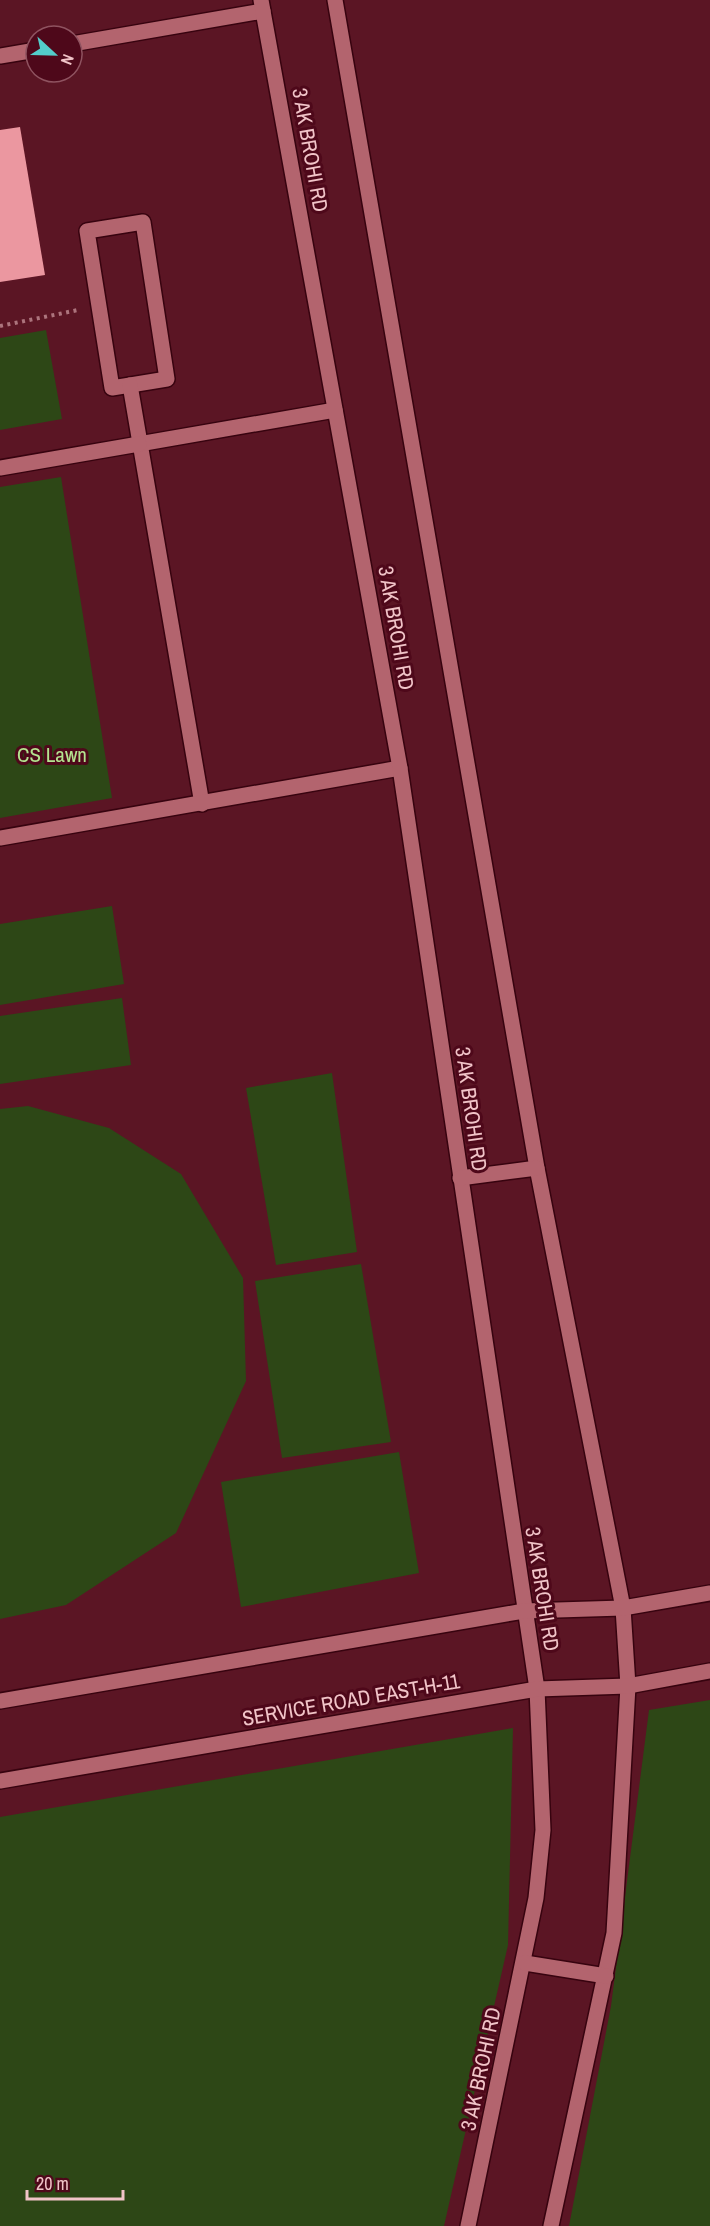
<svg xmlns="http://www.w3.org/2000/svg" width="710" height="2226" viewBox="0 0 710 2226" font-family="'Archivo Narrow',sans-serif">
  <rect width="100%" height="100%" fill="#5b1524"/>
  <g fill="#2d4716">
    <polygon points="46,330 62,419 0,430 0,338"/>
    <polygon points="61,477 112,798 0,818 0,487"/>
    <polygon points="112,906 124,984 0,1005 0,924"/>
    <polygon points="122,998 131,1065 0,1084 0,1016"/>
    <polygon points="332,1073 357,1252 276,1265 246,1088"/>
    <polygon points="28,1106 109,1128 181,1174 243,1278 246,1381 176,1533 66,1605 0,1619 0,1109"/>
    <polygon points="361,1264 391,1442 282,1458 255,1281"/>
    <polygon points="399,1452 419,1573 241,1607 221,1482"/>
    <polygon points="710,1700 710,2226 569,2226 611,2006 649,1710"/>
    <polygon points="513,1728 508,1945 444,2226 0,2226 0,1817"/>
  </g>
  <polygon fill="#eb97a0" points="20,127 45,275 0,282 0,130"/>
  <g fill="none" stroke-linecap="round" stroke-linejoin="round">
    <g stroke="#37030f" stroke-width="18">
      <g id="service">
        <polyline points="72,44 263,11"/>
        <polyline points="0,56 36,50"/>
        <polygon points="143,222 167,379 112,388 87,231"/>
        <polyline points="130,385 202,804"/>
        <polyline points="139,444 335,410"/>
        <polyline points="0,838 400,768"/>
      </g>
    </g>
    <g stroke="#37030f" stroke-width="18">
      <polyline id="pedestrian" points="0,468 139,444"/>
    </g>
    <g stroke="#37030f" stroke-width="18">
      <g id="tertiary">
        <polyline points="261,0 400,768 537,1689 543,1830 536,1898 468,2226"/>
        <polyline points="335,0 537,1168 623,1608 628,1686 614,1933 551,2226"/>
        <polyline points="460,1178 537,1168"/>
        <polyline points="525,1963 606,1976"/>
      </g>
    </g>
    <g stroke="#37030f" stroke-width="18">
      <g id="secondary">
        <polyline points="0,1701 524,1611 623,1608 710,1593"/>
        <polyline points="0,1781 537,1689 628,1686 710,1671"/>
      </g>
    </g>
    <polyline stroke="#ac747d" stroke-width="4" stroke-dasharray="3 4.5" stroke-linecap="butt" points="0,326 78,310"/>
    <use href="#service" stroke="#b3646e" stroke-width="15"/>
    <use href="#pedestrian" stroke="#b3646e" stroke-width="15"/>
    <use href="#tertiary" stroke="#b3646e" stroke-width="15"/>
    <use href="#secondary" stroke="#b3646e" stroke-width="15"/>
  </g>
  <g text-anchor="middle" stroke-width="6" stroke-linejoin="round" paint-order="stroke">
    <g font-size="21" fill="#f1c4c8" stroke="#4e081a">
      <text transform="translate(310 150) rotate(80)" y="7">3 AK BROHI RD</text>
      <text transform="translate(396 628) rotate(80)" y="7">3 AK BROHI RD</text>
      <text transform="translate(471 1109) rotate(82)" y="7">3 AK BROHI RD</text>
      <text transform="translate(542 1589) rotate(81)" y="7">3 AK BROHI RD</text>
      <text transform="translate(351 1700) rotate(-10)" y="7">SERVICE ROAD EAST-H-11</text>
      <text transform="translate(481 2069) rotate(-78)" y="7">3 AK BROHI RD</text>
    </g>
    <g font-size="21" fill="#b4e490" stroke="#4e081a">
      <text x="52" y="762">CS Lawn</text>
    </g>
  </g>
  <g transform="translate(54 54) rotate(112)"><circle r="28" fill="#4e081a" stroke="#8f5360" stroke-width="1.5"/>
  <path d="M0-4.5L10 22L0 15L-10 22Z" fill="#53cdca"/>
  <text y="-9" font-size="16" font-weight="bold" text-anchor="middle" fill="#f1c4c8">N</text>
  </g>
  <path d="M27 2190v9h96v-9" fill="none" stroke="#f1c4c8" stroke-width="3"/>
  <text x="36" y="2190" font-size="18" fill="#f1c4c8" stroke="#4e081a" stroke-width="4.5" paint-order="stroke">20 m</text>
</svg>
